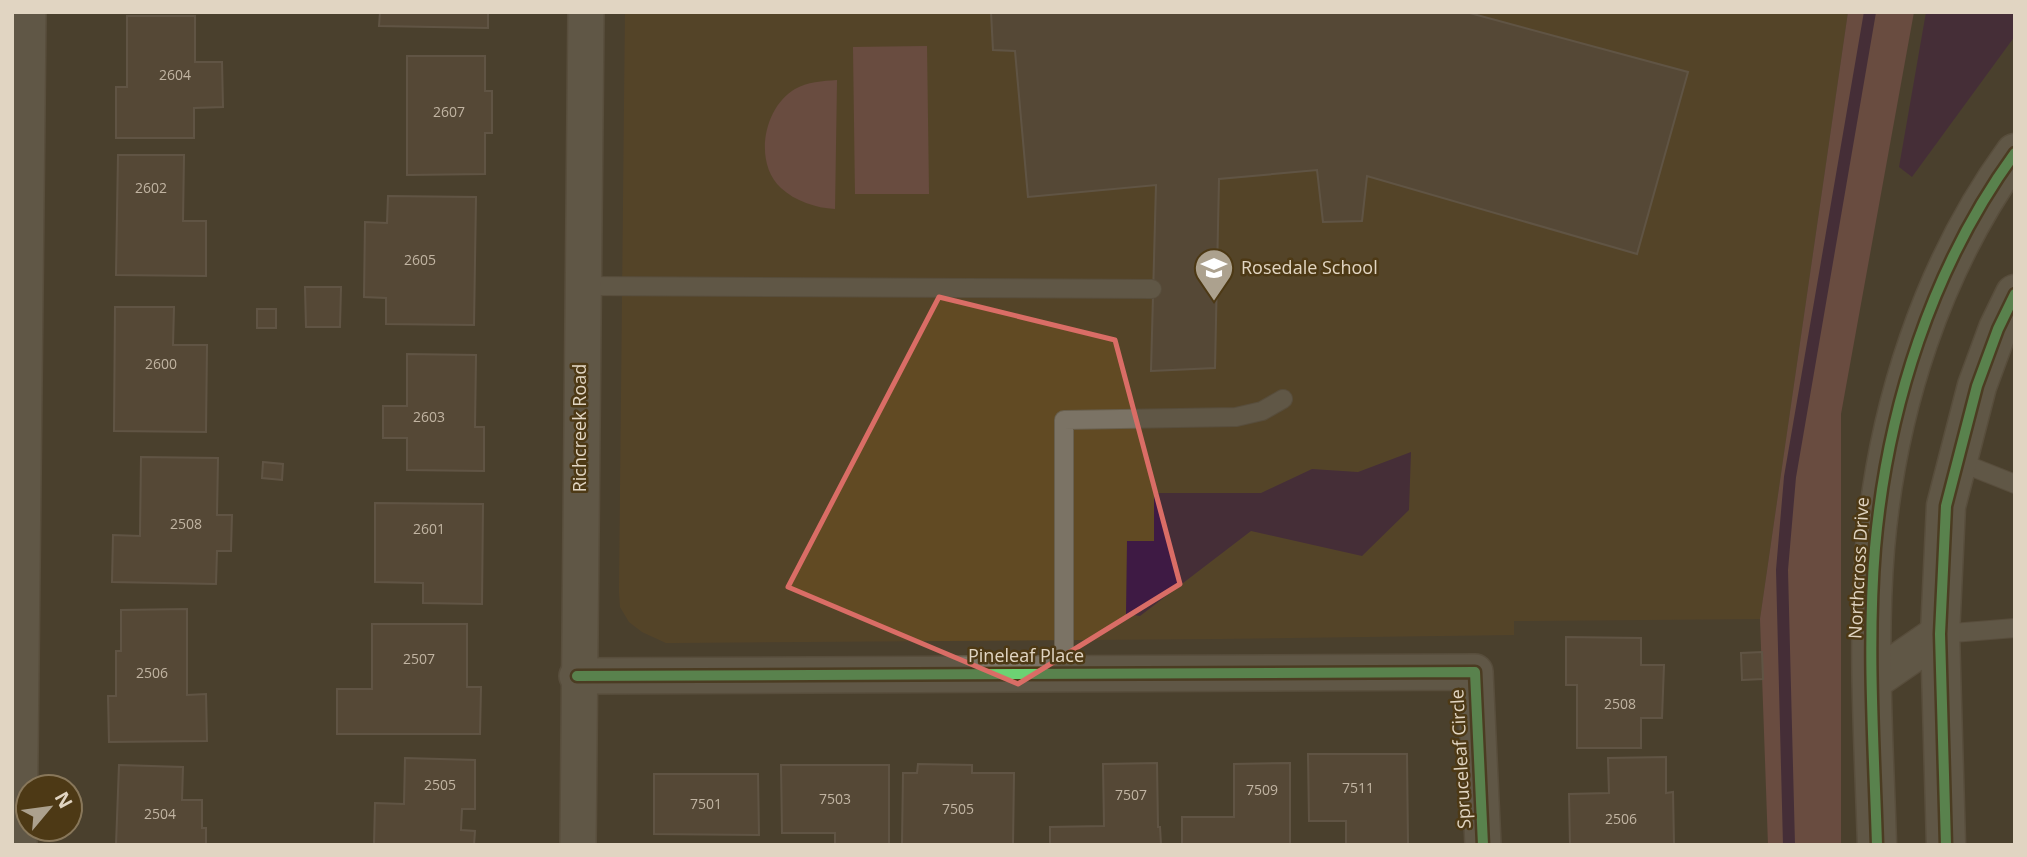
<svg xmlns="http://www.w3.org/2000/svg" width="2027" height="857" viewBox="0 0 2027 857" font-family="'Open Sans',sans-serif">
  <rect width="100%" height="100%" fill="#4b402d"/>
  <polygon fill="#614a23" points="625,12 1848,12 1760,619 1514,621 1514,635 1214,639 666,643 642,632 629,622 620,607 619,591"/>
  <g fill="#8e5b58">
    <polygon points="1848,12 1914,12 1841,414 1841,845 1768,845 1760,619"/>
    <polygon points="927,46 929,194 855,194 853,47"/>
    <path d="M837,80L835,209C816,208 795,201 781,188C753,162 764,107 795,89C807,82 823,81 837,80Z"/>
  </g>
  <g fill="#3e1a44">
    <polygon points="1926,12 2015,12 2015,36 1912,177 1899,167"/>
    <polygon points="1411,452 1409,510 1362,556 1251,531 1140,616 1126,614 1127,541 1154,541 1154,493 1261,493 1312,469 1358,472"/>
  </g>
  <g fill="none" stroke-linecap="round" stroke-linejoin="round">
    <polyline stroke="#3e1a44" stroke-width="12" points="1789,845 1782,570 1790,477 1870,12"/>
  </g>
  <g fill="#625241" stroke="#7a6e60" stroke-width="2">
    <polygon points="380,12 488,12 488,28 379,26"/>
    <polygon points="991,12 1466,12 1688,72 1637,254 1367,176 1362,221 1323,222 1317,170 1219,179 1215,368 1151,371 1156,185 1028,197 1015,51 993,50"/>
    <polygon points="127,16 195,16 195,62 222,62 223,107 194,108 194,138 116,138 116,87 127,87"/>
    <polygon points="407,56 485,56 485,91 492,91 492,133 485,133 485,174 407,175"/>
    <polygon points="118,155 184,155 183,221 206,221 206,276 116,275"/>
    <polygon points="388,196 476,197 474,325 386,324 386,298 364,297 365,222 387,223"/>
    <polygon points="305,287 341,287 340,327 306,327"/>
    <polygon points="115,307 174,307 173,345 207,345 206,432 114,431"/>
    <rect x="257" y="309" width="19" height="19"/>
    <polygon points="407,354 476,355 475,427 484,427 484,471 407,470 407,438 383,438 383,406 407,406"/>
    <polygon points="141,457 218,458 217,515 232,515 231,551 217,551 216,584 112,582 113,535 140,536"/>
    <polygon points="263,462 283,464 282,480 262,478"/>
    <polygon points="375,503 483,504 482,604 423,603 423,583 375,582"/>
    <polygon points="187,609 187,695 206,694 207,741 109,742 108,696 116,696 116,651 121,651 121,610"/>
    <polygon points="372,624 467,624 467,687 481,687 480,734 337,734 337,689 372,689"/>
    <polygon points="1566,637 1641,638 1641,665 1664,665 1662,718 1641,718 1641,748 1577,748 1577,685 1566,685"/>
    <polygon points="1762,652 1763,679 1742,680 1741,653"/>
    <polygon points="1308,754 1407,754 1408,845 1346,845 1346,821 1309,821"/>
    <polygon points="1666,757 1666,793 1673,792 1674,845 1570,845 1569,794 1609,793 1608,758"/>
    <polygon points="405,758 475,760 475,809 462,809 461,830 475,831 474,845 374,845 375,803 404,804"/>
    <polygon points="1157,763 1158,827 1160,827 1161,845 1050,845 1050,827 1104,826 1103,764"/>
    <polygon points="1290,763 1290,845 1182,845 1182,817 1234,817 1234,764"/>
    <polygon points="918,764 972,765 972,773 1014,773 1013,845 902,845 903,773 917,773"/>
    <polygon points="119,765 183,767 182,800 202,800 202,828 206,828 206,845 116,845"/>
    <polygon points="781,765 889,765 889,845 835,845 835,833 782,833"/>
    <polygon points="654,774 758,774 759,835 654,834"/>
  </g>
  <g fill="none" stroke-linecap="round" stroke-linejoin="round">
    <g stroke="#685f4e" stroke-width="20">
      <g id="lane">
        <polyline points="581,286 1152,289"/>
        <polyline points="1957,461 2015,484"/>
        <polyline points="1940,634 2015,628"/>
        <polyline points="1064,673 1064,420 1236,417 1262,411 1283,399"/>
      </g>
    </g>
    <g stroke="#685f4e" stroke-width="38">
      <g id="street">
        <polyline points="577,676 1475,672 1483,845"/>
        <polyline points="19,845 28,12"/>
        <polyline points="578,845 586,12"/>
      </g>
    </g>
    <g stroke="#685f4e" stroke-width="41">
      <g id="secondary">
        <polyline points="1872,681 1940,634"/>
        <path d="M1877,845C1874,746 1867,646 1875,548C1887,409 1932,267 2015,153"/>
        <polyline points="1946,845 1940,634 1946,506 1977,386 1998,329 2015,294"/>
      </g>
    </g>
    <use href="#lane" stroke="#7b7365" stroke-width="18"/>
    <use href="#street" stroke="#7b7365" stroke-width="35"/>
    <use href="#secondary" stroke="#7b7365" stroke-width="38"/>
    <g stroke="#4d3915" stroke-width="15">
      <g id="cycleway">
        <polyline points="577,676 1475,672 1483,845"/>
        <path d="M1877,845C1874,746 1867,646 1875,548C1887,409 1932,267 2015,153"/>
        <polyline points="1946,845 1940,634 1946,506 1977,386 1998,329 2015,294"/>
      </g>
    </g>
    <use href="#cycleway" stroke="#6cd273" stroke-width="10"/>
  </g>
  <path d="M0 0H2027V857H0ZM939,297L1115,340L1180,584L1018,684L788,587Z" fill="#4b402d" fill-opacity=".55" fill-rule="evenodd"/>
  <path fill="none" stroke="#da6d66" stroke-width="5" stroke-linejoin="round" d="M939,297L1115,340L1180,584L1018,684L788,587Z"/>
  <defs>
    <g id="school-pin" transform="scale(2.0125)"><path d="M0 17L-7.5 6A9.5 9.5 0 1 1 7.5 6Z" fill="#aca18e" stroke="#4d3915"/><path d="M0-5L7-2L0 1L-7-2ZM-4 1L0 2.5L4 1V4Q0 6-4 4Z" fill="#fff"/></g>
  </defs>
  <g fill-rule="evenodd">
    <use href="#school-pin" x="1214" y="268"/>
  </g>
  <g text-anchor="middle" stroke-width="5" stroke-linejoin="round" paint-order="stroke">
    <g font-size="14" fill="#c1b4a2">
      <text x="175" y="80">2604</text>
      <text x="449" y="117">2607</text>
      <text x="151" y="193">2602</text>
      <text x="420" y="265">2605</text>
      <text x="161" y="369">2600</text>
      <text x="429" y="422">2603</text>
      <text x="186" y="529">2508</text>
      <text x="429" y="534">2601</text>
      <text x="419" y="664">2507</text>
      <text x="152" y="678">2506</text>
      <text x="1620" y="709">2508</text>
      <text x="440" y="790">2505</text>
      <text x="1358" y="793">7511</text>
      <text x="1262" y="795">7509</text>
      <text x="1131" y="800">7507</text>
      <text x="835" y="804">7503</text>
      <text x="706" y="809">7501</text>
      <text x="958" y="814">7505</text>
      <text x="160" y="819">2504</text>
      <text x="1621" y="824">2506</text>
    </g>
    <g font-size="18" fill="#e1d5c2" stroke="#4d3915" text-anchor="start">
      <text x="1241" y="274">Rosedale School</text>
    </g>
    <g font-size="18" fill="#e1d5c2" stroke="#4d3915">
      <text transform="translate(580 428) rotate(-90)" y="6">Richcreek Road</text>
      <text transform="translate(1859 568) rotate(-87)" y="6">Northcross Drive</text>
      <text x="1026" y="662">Pineleaf Place</text>
      <text transform="translate(1461 759) rotate(-93)" y="6">Spruceleaf Circle</text>
    </g>
  </g>
  <rect width="2027" height="857" fill="none" stroke="#e1d5c2" stroke-width="28"/>
  <g transform="translate(49 808) rotate(61)"><circle r="33" fill="#4d3915" stroke="#88775a" stroke-width="2"/>
  <path d="M0-5L12 26L0 18L-12 26Z" fill="#aca18e"/>
  <text y="-10" font-size="19" font-weight="bold" text-anchor="middle" fill="#e1d5c2">N</text>
  </g>
</svg>
